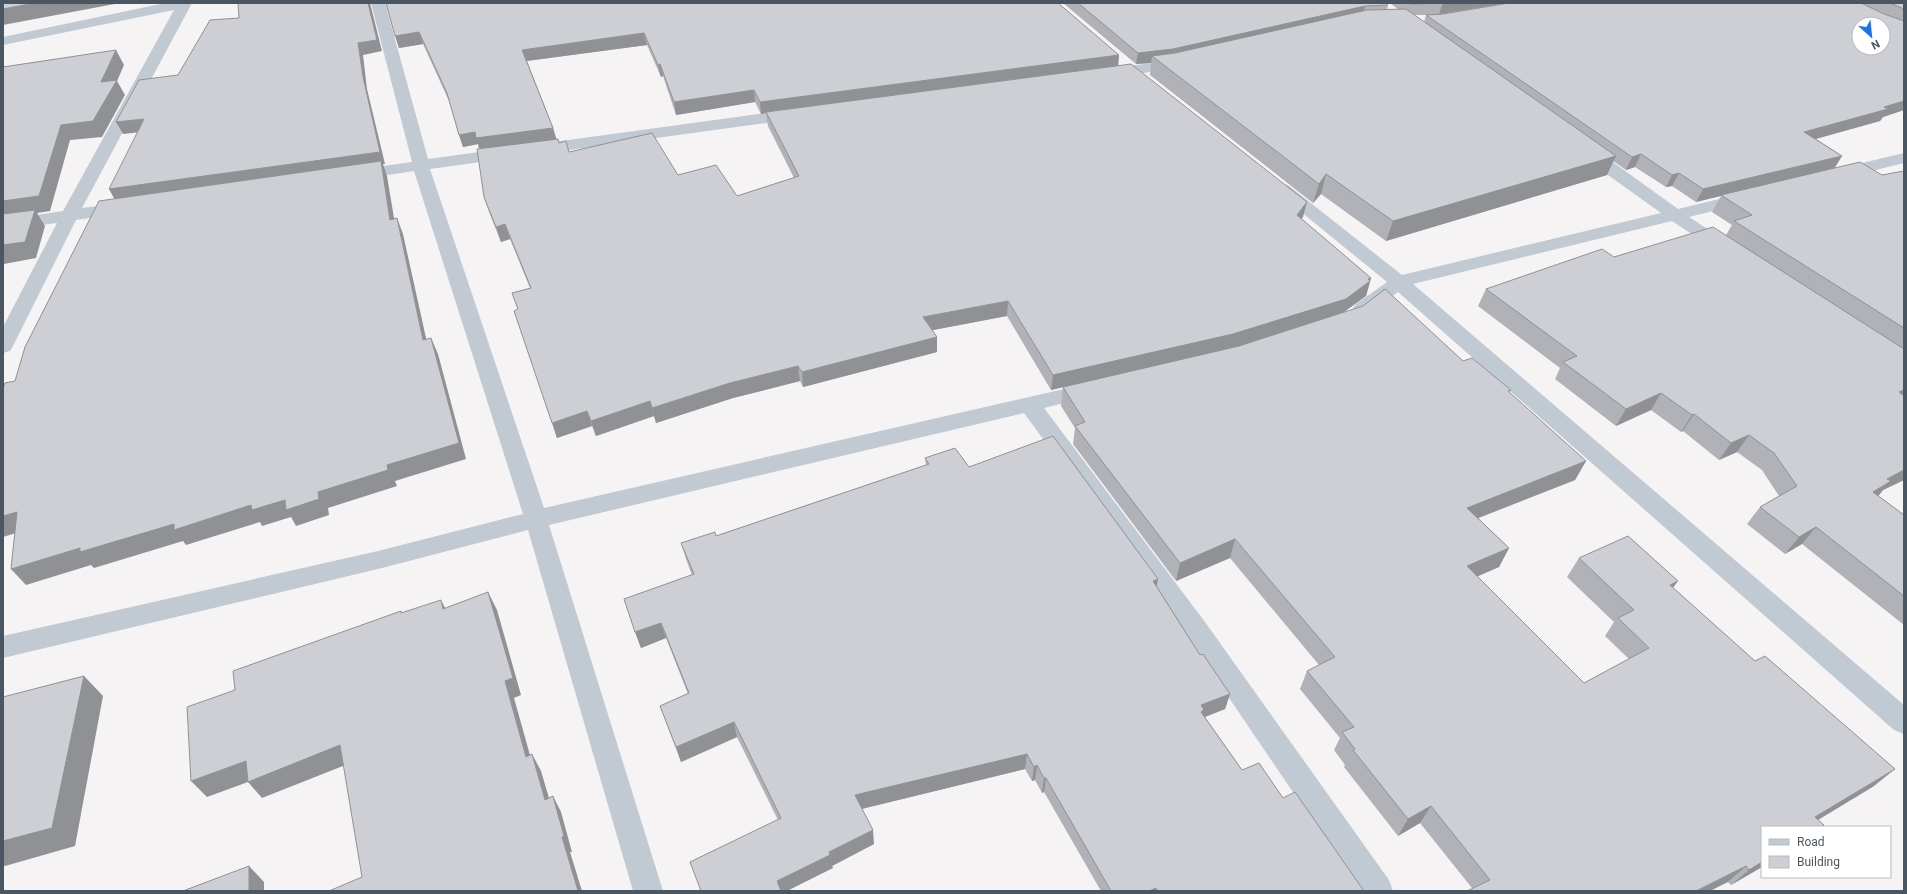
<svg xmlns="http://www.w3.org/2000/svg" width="1907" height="894" viewBox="0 0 1907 894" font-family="Roboto,sans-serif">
  <rect width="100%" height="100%" fill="#f5f3f3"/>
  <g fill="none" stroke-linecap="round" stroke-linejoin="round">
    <g fill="#c1cad2" fill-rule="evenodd">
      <polygon points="165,3 192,3 82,208 123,203 129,204 132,208 129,212 123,213 76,220 13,346 10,351 3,353 3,327 57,223 3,230 3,220 63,211 174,10 3,45 3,37"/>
      <polygon points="371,3 385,3 428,159 796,109 802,111 804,114 802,117 796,119 430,169 544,508 1090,383 1097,385 1100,390 1097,395 1044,408 1205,622 1389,880 1393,891 1360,891 1187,636 1024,413 549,525 663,891 633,891 528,530 378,569 3,658 3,636 378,551 523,514 414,171 355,180 349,179 347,175 349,171 355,170 412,162"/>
      <polygon points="1181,60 1186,61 1188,64 1186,67 1108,78 1103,76 1100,73 1103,70 1108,68"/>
      <path d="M1586,146L1592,147L1678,209L1744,193L1750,194L1753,198L1750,202L1689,217L1731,244L1734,248L1731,252L1725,253L1719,252L1672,221L1413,284L1904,705V734L1894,730L1398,292C1386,300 1372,317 1356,312L1353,308L1356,304L1387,282L1273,189L1276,185L1282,184L1288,185L1402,275L1661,213L1580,155L1578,151L1580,147Z"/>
      <polygon points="1904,153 1904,163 1839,179 1833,178 1831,174 1833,170"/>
    </g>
  </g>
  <g fill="#b0b2b7" fill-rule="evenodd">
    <path d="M386,3L1119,55L1118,66L1303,217L1301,219L1371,278L1366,296L1344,312L1463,361L1511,390L1509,393L1586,461L1575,480L1478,518L1509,548L1499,567L1477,576L1584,683L1629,659L1605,636L1614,622L1567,577L1579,558L1673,588L1874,786L1818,820L1762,827V867L1731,885L1728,882L1472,888L1420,823L1398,836L1344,767L1345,765L1334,750L1340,738L1300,689L1307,671L1319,665L1230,558L1176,581L1073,444L1075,428L1061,406L1063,387L1051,390L1007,316L932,330L937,337V352L803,387L800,381L733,398L656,423L654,416L596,436L592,426L557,438L518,310L512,293L530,288L510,239L501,242L489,212L484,197L479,149L478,144L463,147L449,101L423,44L399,48ZM647,45L661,77L663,76L676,115L755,102L761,114L766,113L768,126L794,178L737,196L678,175L569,152L559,143L556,139L553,128L527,61Z"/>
    <path d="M1063,3H1386L1388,5L1387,10H1399L1390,3H1507L1442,14L1509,3H1904V110L1883,117L1880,121L1816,139L1842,156L1835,168L1882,175L1904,171V480L1883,490L1878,496L1904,515V625L1802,544L1785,554L1747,524L1760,507L1779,496L1762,470L1737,452L1719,460L1683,431L1681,432L1651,410L1616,426L1555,379L1560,368L1478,306L1486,289L1614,257L1726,235L1732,225L1712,212L1721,196L1696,202L1672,186L1666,187L1635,167L1626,170L1613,161L1607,175L1386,241L1321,194L1313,203L1150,75L1151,63L1136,64ZM1414,15H1426L1424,22Z"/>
    <polygon points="925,458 969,467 1157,587 1200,655 1230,694 1225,709 1205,717 1242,770 1283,798 1364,891 1101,891 1044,792 1042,793 1035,780 1032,781 1025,769 862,809 874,844 832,866 833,868 778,820 737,737 681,762 660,706 688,694 666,638 641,648 624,599 692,575 686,559 681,543 716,536 926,465"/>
  </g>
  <g fill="#909195">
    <polygon points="34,3 120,3 3,25 3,9"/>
    <polygon points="368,3 370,3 382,51 363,55 367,89 385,164 383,164 387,176 397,236 390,220 116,202 109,189 363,77 358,43"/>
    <polygon points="1443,3 1507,3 1439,14"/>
    <polygon points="1365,6 1362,18 1172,61 1152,56 1151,63 1136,64 1138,53"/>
    <polygon points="419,32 423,44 399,48 395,36"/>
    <polygon points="644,33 647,45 526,61 522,50"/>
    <polygon points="116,50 124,65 117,81 125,95 102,137 70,140 50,211 37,213 45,226 36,258 4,264 3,265 3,201 61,125 101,82"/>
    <polygon points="1119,55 1118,67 766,112 766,113 761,114 760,102"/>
    <polygon points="660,64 663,76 661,77 658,65"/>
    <polygon points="754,90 755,102 676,115 674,102"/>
    <polygon points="1904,101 1904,110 1883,117 1880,121 1797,144 1804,132"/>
    <polygon points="144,119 150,131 123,134 116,122"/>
    <polygon points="553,128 557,141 480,151 478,144 463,147 459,135 475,132"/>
    <polygon points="1641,154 1635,167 1626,170 1632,157"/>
    <polygon points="1616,156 1607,175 1386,241 1393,221"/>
    <polygon points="1842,156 1834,168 1696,202 1703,189"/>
    <polygon points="1679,173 1672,186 1666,187 1672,175"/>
    <polygon points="1326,174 1321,194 1313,203 1319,184"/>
    <polygon points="1307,202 1303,217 1293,229 1297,215"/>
    <polygon points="397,218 403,234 430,356 423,340"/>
    <polygon points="505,224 510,239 501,242 496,227"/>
    <polygon points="1371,278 1366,296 1341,314 1230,349 1051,390 1053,375"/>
    <polygon points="1008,301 1007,316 923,332 923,317"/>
    <polygon points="937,337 937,352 803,387 802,372"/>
    <polygon points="431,338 438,354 466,459 395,481 397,486 328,508 329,515 296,526 291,517 262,526 260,522 186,545 183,541 94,568 91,565 26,585 11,569 80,548 174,524 251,505 285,500 318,492 387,465"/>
    <polygon points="798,366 800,381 733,398 656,423 652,408 730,383"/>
    <polygon points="1904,390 1904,401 1899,392"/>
    <polygon points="1661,393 1651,410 1616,426 1626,409"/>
    <polygon points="650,401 654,416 596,436 591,421"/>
    <polygon points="587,411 592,426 557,438 552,423"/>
    <polygon points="1694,414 1683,431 1681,432 1692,415"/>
    <polygon points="1749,435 1737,452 1719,460 1731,443"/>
    <polygon points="1586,461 1575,480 1458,526 1467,508"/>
    <polygon points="1904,470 1904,480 1883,490 1876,499 1873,492 1887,479"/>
    <polygon points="17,512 32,528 3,537 3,516"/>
    <polygon points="1816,527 1802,544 1785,554 1799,537"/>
    <polygon points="1235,539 1230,558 1176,581 1180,563"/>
    <polygon points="1509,548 1499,567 1458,585 1467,566"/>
    <polygon points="1158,579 1155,595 1153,581"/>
    <polygon points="1678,581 1664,600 1670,585"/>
    <polygon points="488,592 497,610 521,695 514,698 535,773 526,757 505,681"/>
    <polygon points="441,600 450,617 443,609"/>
    <polygon points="661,623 666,638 641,648 635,632"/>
    <polygon points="84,676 103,696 75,846 5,866 3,865 3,841"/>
    <polygon points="1230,694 1225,709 1202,718 1201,705"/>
    <polygon points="734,722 737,737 681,762 676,747"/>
    <polygon points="340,745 353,762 262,798 248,782 207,797 191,781 246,761"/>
    <polygon points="532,754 541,771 554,815 545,800"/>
    <polygon points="1027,754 1025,769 857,810 855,795"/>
    <polygon points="1037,765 1035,780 1032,781 1034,767"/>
    <polygon points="1895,769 1874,786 1806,827 1815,817"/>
    <polygon points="1044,778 1046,778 1044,792 1042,793"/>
    <polygon points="553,796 561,812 572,852 570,852 582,891 578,891 562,837"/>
    <polygon points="1431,806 1420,823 1398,836 1408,819"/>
    <polygon points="873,830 874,844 832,866 833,868 787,891 780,891 777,881 829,852"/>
    <polygon points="1762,862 1762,867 1731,885 1749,870"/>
    <polygon points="249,866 264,882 264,891 249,891"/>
    <polygon points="1746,866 1728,882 1710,891 1696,891"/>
    <polygon points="1156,888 1155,891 1149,891"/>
  </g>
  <g fill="#cdcfd5" stroke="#909195" fill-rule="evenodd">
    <polygon points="3,3 34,3 3,9"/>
    <polygon points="238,3 368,3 377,40 358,43 363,77 380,152 109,189 144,119 116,122 139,80 178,75 210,20 239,18"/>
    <polygon points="386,3 1058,3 1119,55 760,102 754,90 674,102 660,64 658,65 644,33 522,50 553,128 476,138 475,132 459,135 447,93 419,32 395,36"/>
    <polygon points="1078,3 1386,3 1388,5 1365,6 1173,49 1138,53"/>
    <polygon points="1409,3 1443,3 1411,4"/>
    <path d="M1509,3H1861L1884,14L1904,21V101L1884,107L1888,109L1804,132L1842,156L1703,189L1679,173L1672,175L1641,154L1632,157L1426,15L1443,14ZM1859,24H1883V48H1859Z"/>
    <polygon points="1890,3 1904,3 1904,9"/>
    <polygon points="1406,9 1616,156 1393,221 1326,174 1319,184 1152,56 1175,53 1367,10"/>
    <polygon points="116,50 101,82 117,80 93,121 61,125 39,196 3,201 3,67"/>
    <polygon points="1131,64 1307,202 1297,215 1371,278 1368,279 1370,281 1346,299 1233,334 1053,375 1008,301 923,317 937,337 802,372 798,366 730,383 652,408 650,401 591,421 587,411 552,423 514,311 518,309 512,293 531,288 505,224 496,227 484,197 477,149 558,139 559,143 566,141 569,152 652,133 678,175 716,165 737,196 799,176 766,112"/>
    <polygon points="381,161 390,220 397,218 423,340 431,338 459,443 387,465 388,470 318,492 319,499 286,510 285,500 252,510 251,505 174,530 174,524 80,552 80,548 11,569 17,512 3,516 3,388 5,383 15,381 25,347 99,201"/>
    <polygon points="1860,162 1882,175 1904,171 1904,328 1734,221 1752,215 1721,195"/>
    <polygon points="35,210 25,242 3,245 3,214"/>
    <polygon points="1713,227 1904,349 1904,390 1899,392 1904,396 1904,470 1887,479 1891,481 1873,492 1904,515 1904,596 1816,527 1799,537 1760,507 1797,486 1774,453 1749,435 1731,443 1694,414 1692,415 1661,393 1626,409 1563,362 1577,356 1486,289 1602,249 1614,257"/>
    <polygon points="1385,289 1463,361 1472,358 1511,390 1508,391 1586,461 1467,508 1509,548 1467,566 1584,683 1649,648 1618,618 1634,610 1579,558 1628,536 1678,581 1670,585 1755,661 1765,656 1895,769 1815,817 1824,825 1820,827 1762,827 1762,862 1749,870 1746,866 1696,891 1467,891 1490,880 1431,806 1408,819 1353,750 1355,749 1342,732 1354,727 1307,671 1335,657 1235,539 1180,563 1075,426 1085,422 1063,387 1239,346 1363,306"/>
    <polygon points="1053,436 1158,579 1153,581 1200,655 1203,654 1230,694 1201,705 1204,710 1201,712 1242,770 1259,763 1283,798 1295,792 1364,891 1158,891 1156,888 1149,891 1111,891 1046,778 1044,778 1037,765 1034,767 1027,754 855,795 873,830 829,852 830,855 777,881 781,891 701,891 690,862 781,818 734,722 676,747 660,706 689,693 661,623 635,632 624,599 694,574 681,543 715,532 716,536 929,464 925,458 955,448 969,467"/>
    <polygon points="488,592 513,678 505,681 526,757 532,754 545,800 553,796 564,836 562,837 578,891 329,891 362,877 340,745 248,782 246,761 191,781 187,707 235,690 233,671 401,611 401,613 441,600 443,609"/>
    <polygon points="84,676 52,828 3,841 3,697"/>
    <polygon points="249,866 249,891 183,891"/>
  </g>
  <rect width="1907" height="894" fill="none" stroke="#4a5661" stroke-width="8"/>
  <rect x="1761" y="826" width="130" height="52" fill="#ffffff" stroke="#b7bbc0"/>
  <rect x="1769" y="839" width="20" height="6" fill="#c1cad2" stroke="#b7bbc0"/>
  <text x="1797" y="846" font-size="12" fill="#4a5661">Road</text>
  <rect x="1769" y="856" width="20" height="12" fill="#cdcfd5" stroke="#b7bbc0"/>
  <text x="1797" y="866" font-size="12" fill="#4a5661">Building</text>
  <g transform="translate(1871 36) rotate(153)"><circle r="19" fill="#ffffff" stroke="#b7bbc0"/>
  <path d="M0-3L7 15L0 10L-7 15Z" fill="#1a73e8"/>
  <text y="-6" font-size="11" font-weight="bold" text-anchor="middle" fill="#4a5661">N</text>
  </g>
</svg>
